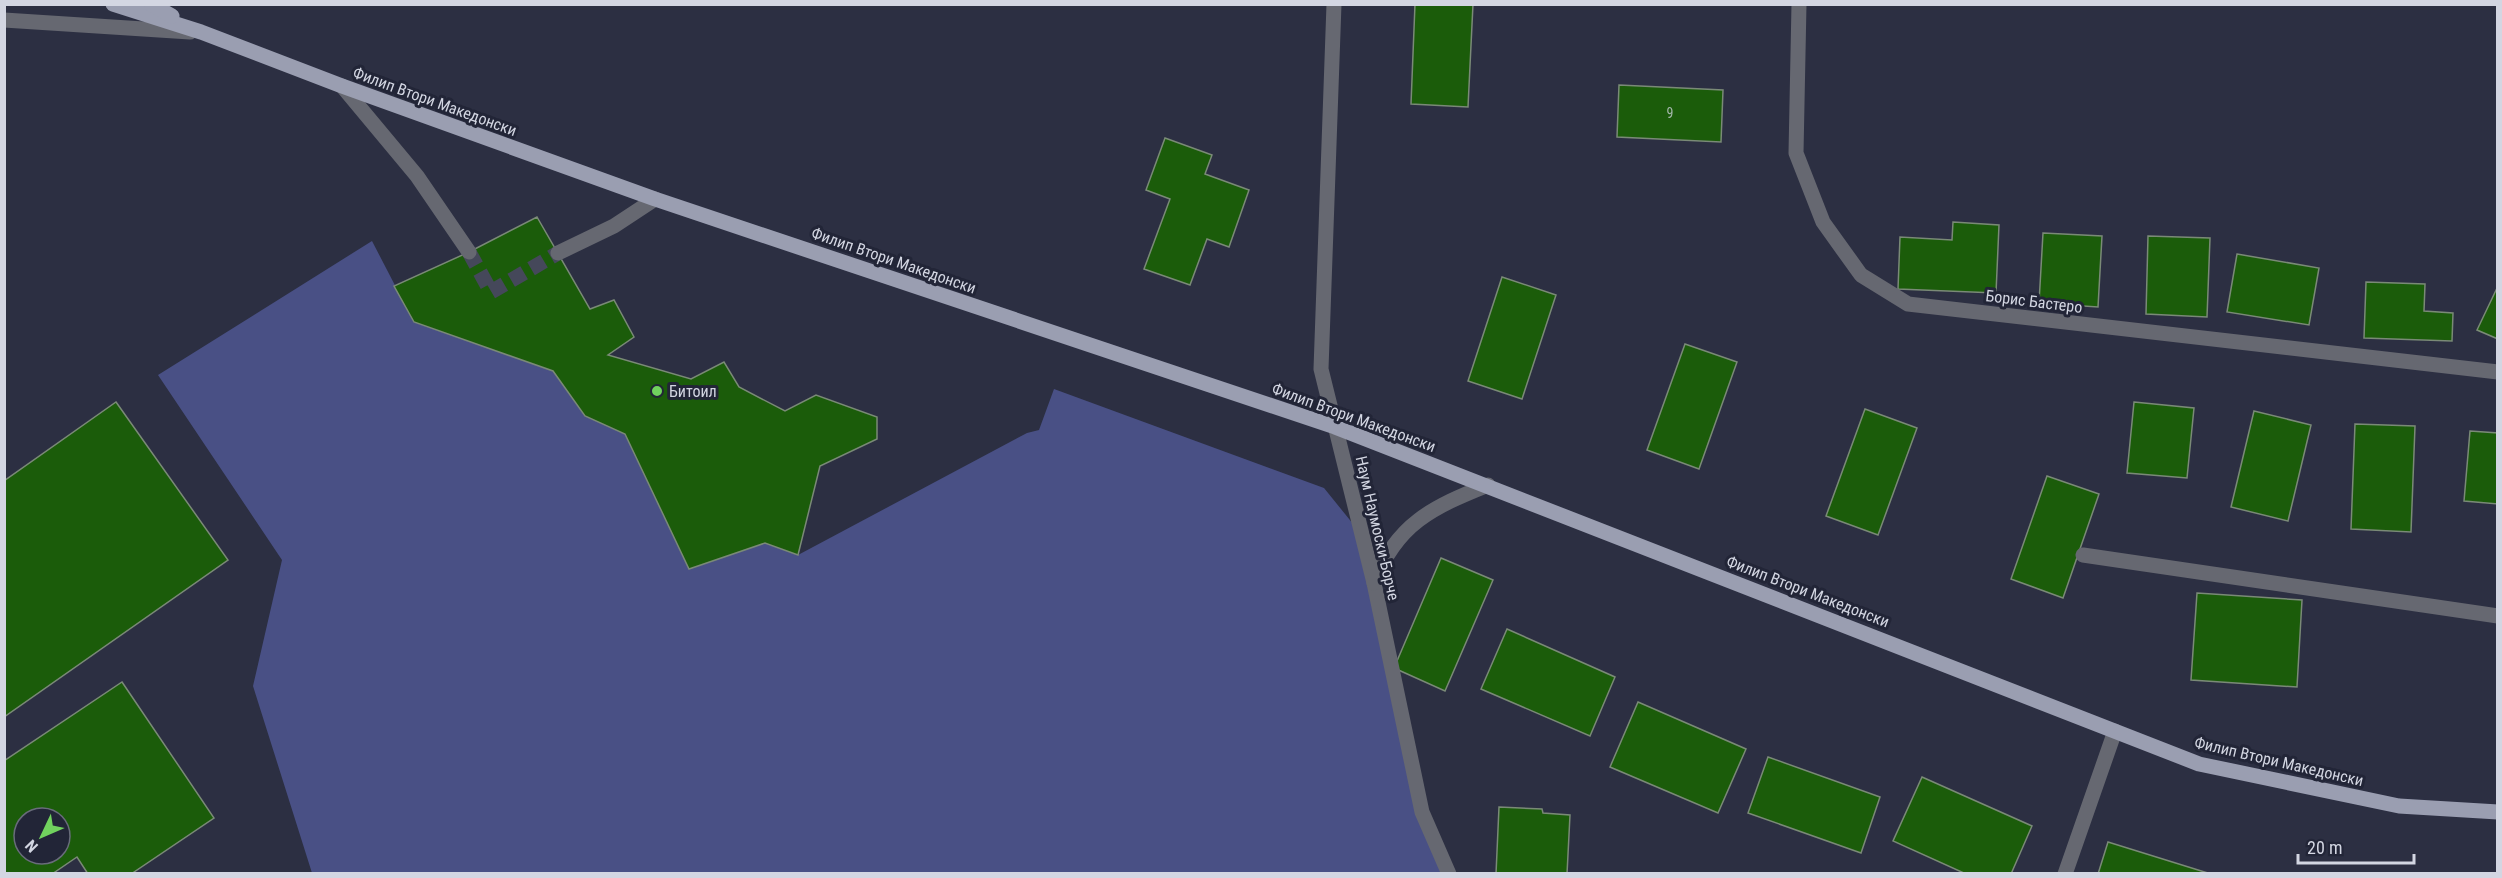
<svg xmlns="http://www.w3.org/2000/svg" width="2502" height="878" viewBox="0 0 2502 878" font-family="'Roboto Condensed',sans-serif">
  <rect width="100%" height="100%" fill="#2c2f42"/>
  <polygon fill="#495085" points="372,241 414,322 553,371 585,416 625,434 689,569 765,543 798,555 1027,433 1039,430 1054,389 1324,488 1362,535 1422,812 1449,873 312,873 253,686 282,560 158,375"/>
  <g fill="#1b5c0a" stroke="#7a8a77" stroke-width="1.5" fill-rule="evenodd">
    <polygon points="1415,4 1473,4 1468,107 1411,104"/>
    <polygon points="1619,85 1723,90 1721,142 1617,137"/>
    <polygon points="1165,138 1212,155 1205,174 1249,190 1229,247 1207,239 1190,285 1144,269 1170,199 1146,190"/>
    <polygon points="537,217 590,309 614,300 634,337 608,355 691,379 724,362 739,387 785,411 816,395 877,417 877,439 820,466 798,555 765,543 689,569 625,434 585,416 553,371 414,322 394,286 469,252"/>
    <polygon points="1953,222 1999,225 1996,293 1898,289 1900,237 1952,240"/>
    <polygon points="2043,233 2102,236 2098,307 2039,303"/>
    <polygon points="2148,236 2210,238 2207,317 2146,314"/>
    <polygon points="2237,254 2319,268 2309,325 2227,312"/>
    <polygon points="1502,277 1556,295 1522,399 1468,381"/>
    <polygon points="2366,282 2425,284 2424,311 2453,313 2452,341 2364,338"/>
    <polygon points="2498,286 2498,339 2477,330"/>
    <polygon points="1685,344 1737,362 1699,469 1647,450"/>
    <polygon points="116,402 228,560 4,717 4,481"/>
    <polygon points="2134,402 2194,408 2187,478 2127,473"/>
    <polygon points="1865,409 1917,428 1878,535 1826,516"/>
    <polygon points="2254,411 2311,425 2288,521 2231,507"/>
    <polygon points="2355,424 2415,426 2411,532 2351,529"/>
    <polygon points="2470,431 2498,433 2498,504 2464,501"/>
    <polygon points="2047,476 2099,494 2063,598 2011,579"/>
    <polygon points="1441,558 1493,580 1445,691 1394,668"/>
    <polygon points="2197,593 2302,600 2297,687 2191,680"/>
    <polygon points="1507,629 1615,677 1590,736 1481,689"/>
    <path d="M122,682L214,818L131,874H88L77,857L52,874H4V761ZM24,818H60V854H24Z"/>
    <polygon points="1638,702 1746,749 1718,813 1610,767"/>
    <polygon points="1768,757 1880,797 1861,853 1748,813"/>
    <polygon points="1922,777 2032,826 2011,874 1966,874 1893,841"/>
    <polygon points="1499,807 1542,809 1543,813 1570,815 1567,874 1496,874"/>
    <polygon points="2108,842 2211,874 2098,874"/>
  </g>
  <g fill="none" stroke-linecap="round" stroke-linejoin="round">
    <polyline stroke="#45485a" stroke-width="15" stroke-dasharray="15 8" stroke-linecap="butt" points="469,252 491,292 558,253"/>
    <g stroke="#666871" stroke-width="15">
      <polyline points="1334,4 1321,369 1374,583 1422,812 1449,874"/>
      <polyline points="1799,4 1796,153 1823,222 1861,275 1908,304 2498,372"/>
      <polyline points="4,20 190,32"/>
      <polyline points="342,86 417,176 469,252"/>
      <polyline points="558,253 614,226 655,199"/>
      <polyline points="2083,555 2498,616"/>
      <path d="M1374,583C1396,524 1433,507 1488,485"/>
      <polyline points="2065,874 2115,731"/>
    </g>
    <g stroke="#9a9eb1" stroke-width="15">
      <polyline points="113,4 201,32 342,86 655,199 1335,427 2199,764 2399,806 2498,812"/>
      <polyline points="151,4 172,16"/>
    </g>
  </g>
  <circle fill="#71d25e" stroke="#222537" stroke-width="2" cx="657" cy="391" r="6"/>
  <g text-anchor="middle" stroke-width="6" stroke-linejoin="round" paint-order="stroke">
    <g font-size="14" fill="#a5b8ac">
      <text x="1670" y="118">9</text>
    </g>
    <g font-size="16" fill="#d3d6e2" stroke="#222537">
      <text transform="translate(435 101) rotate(20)" y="6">Филип Втори Македонски</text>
      <text transform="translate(894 260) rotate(19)" y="6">Филип Втори Македонски</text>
      <text transform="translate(2034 301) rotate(7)" y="6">Борис Бастеро</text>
      <text transform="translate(1354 417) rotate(20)" y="6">Филип Втори Македонски</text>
      <text transform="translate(1378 528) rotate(77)" y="6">Наум Наумоски-Борче</text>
      <text transform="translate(1808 591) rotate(21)" y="6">Филип Втори Македонски</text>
      <text transform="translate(2279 761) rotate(13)" y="6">Филип Втори Македонски</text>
    </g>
    <g font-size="16" fill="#d3d6e2" stroke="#222537" text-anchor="start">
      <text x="669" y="397">Битоил</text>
    </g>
  </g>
  <rect width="2502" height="878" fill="none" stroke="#d3d6e2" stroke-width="12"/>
  <g transform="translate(42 836) rotate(226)"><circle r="28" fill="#222537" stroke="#696c7b" stroke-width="1.5"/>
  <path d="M0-4.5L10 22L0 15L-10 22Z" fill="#71d25e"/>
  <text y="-9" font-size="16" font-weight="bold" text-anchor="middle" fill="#d3d6e2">N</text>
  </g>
  <path d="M2298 854v9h116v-9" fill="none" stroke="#d3d6e2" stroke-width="3"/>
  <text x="2307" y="854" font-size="18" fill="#d3d6e2" stroke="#222537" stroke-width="4.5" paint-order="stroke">20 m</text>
</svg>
